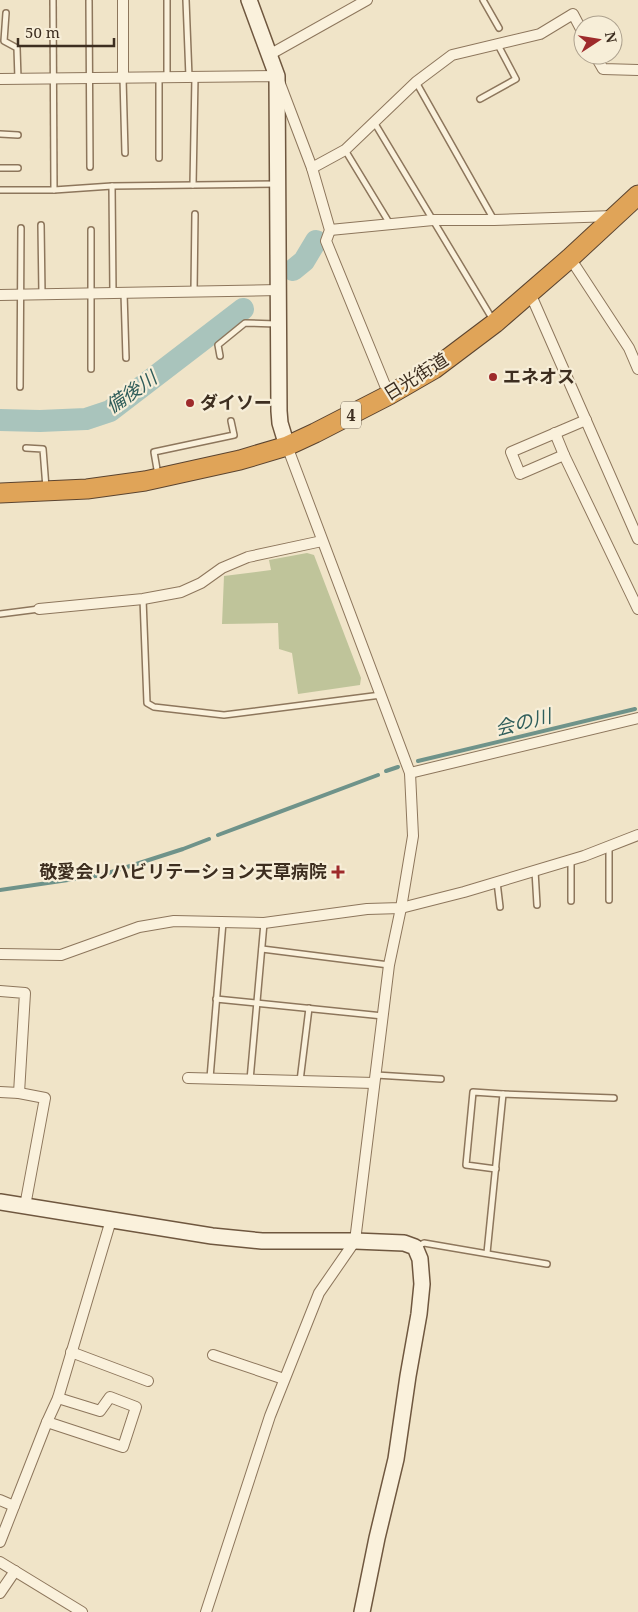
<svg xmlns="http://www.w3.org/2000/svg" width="638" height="1612" viewBox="0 0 638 1612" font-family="'Noto Serif','Noto Sans JP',serif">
  <rect width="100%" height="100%" fill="#f0e4c8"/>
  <polygon fill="#bfc49a" points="307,553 314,555 361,678 360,685 298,694 292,653 279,649 278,623 222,624 224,576 271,570 269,560"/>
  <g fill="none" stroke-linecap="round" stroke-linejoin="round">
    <g stroke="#6f938a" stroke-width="4">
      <polyline points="418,761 635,709"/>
      <polyline points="386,771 398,767"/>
      <polyline points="218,835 378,775"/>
      <polyline points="0,890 102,875 183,849 209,839"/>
    </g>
    <g stroke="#a9c4bc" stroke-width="22">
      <polyline points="293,270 304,261 316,241"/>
      <polyline points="0,420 40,421 86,419 110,411 243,309"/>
    </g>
    <g stroke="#8d765c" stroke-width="8">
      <g id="lane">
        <polyline points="53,0 54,190"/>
        <polyline points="186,0 189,77"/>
        <polyline points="483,0 499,28"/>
        <polyline points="89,1 90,167"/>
        <polyline points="6,13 4,41 17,48 18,79"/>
        <polyline points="159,77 159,158"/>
        <polyline points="167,77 167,0"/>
        <polyline points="123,78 125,153"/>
        <polyline points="416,82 494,220"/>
        <polyline points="480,99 516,79 498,45"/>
        <polyline points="374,122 493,320"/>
        <polyline points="0,134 18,135"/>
        <polyline points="345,150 390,224"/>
        <polyline points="0,168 18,168"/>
        <polyline points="193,185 195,77"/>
        <polyline points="112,186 113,293"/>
        <polyline points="0,190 54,190 112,186 277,184"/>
        <polyline points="41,225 42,294"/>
        <polyline points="194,291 195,214"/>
        <polyline points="124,293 126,358"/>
        <polyline points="220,356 218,345 245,323 276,324"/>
        <polyline points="91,369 91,230"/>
        <polyline points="20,387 21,228"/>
        <polyline points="26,448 43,449 46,488"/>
        <polyline points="158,475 154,452 234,435 231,421"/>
        <polyline points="143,599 147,703 154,707 224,715 381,695"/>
        <polyline points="0,614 39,609"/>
        <polyline points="535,871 537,905"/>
        <polyline points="497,882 500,907"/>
        <polyline points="609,900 609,847"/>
        <polyline points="571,901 571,860"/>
        <polyline points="262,949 389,965"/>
        <polyline points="216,999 383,1016"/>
        <polyline points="376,1075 441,1079"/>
        <polyline points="210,1078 223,922"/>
        <polyline points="250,1080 264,923"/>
        <polyline points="300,1081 309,1008"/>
        <polyline points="496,1169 466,1165 473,1092 503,1094"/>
        <polyline points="416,1247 424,1243 547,1264"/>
        <polyline points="487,1253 503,1094 614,1098"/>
      </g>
    </g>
    <g stroke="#8d765c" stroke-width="12">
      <g id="street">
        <polyline points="123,0 123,78"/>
        <polyline points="269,55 367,0"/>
        <polyline points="595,55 603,69 638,70"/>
        <polyline points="0,79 277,76 312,168 330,230 326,241 389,395"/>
        <polyline points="312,168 345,150 416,82 452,55 540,34 573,14 583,33"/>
        <polyline points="330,230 433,220 494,220 614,216"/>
        <polyline points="570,258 629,348 638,369"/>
        <polyline points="530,293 638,539"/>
        <polyline points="0,295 279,290"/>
        <polyline points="586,420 511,452 520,474 564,455 638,609"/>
        <polyline points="555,433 564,455"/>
        <polyline points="39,609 143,599 181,592 201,583 222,568 248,557 322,541"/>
        <polyline points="410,773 638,718"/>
        <polyline points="0,954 61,955 139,927 174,921 264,923 367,909 401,908 464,892 584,856 638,835"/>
        <polyline points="0,991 25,993 19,1093"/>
        <polyline points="188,1078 374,1083"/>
        <polyline points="0,1092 19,1093 45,1098 25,1206"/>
        <polyline points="71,1352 148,1381"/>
        <polyline points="213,1355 284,1379"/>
        <polyline points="47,1422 123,1447 136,1407 110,1397 100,1411 58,1398"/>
        <polyline points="0,1500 14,1506"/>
        <polyline points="0,1542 47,1422 58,1398 111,1220"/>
        <polyline points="0,1562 82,1612"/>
        <polyline points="0,1593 15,1571"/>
        <polyline points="206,1612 270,1416 319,1293 355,1241 389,965 401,908 413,836 410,773 287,446"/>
      </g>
    </g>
    <g stroke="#6f573f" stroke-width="18">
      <g id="secondary">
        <polyline points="249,0 277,76 279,411 280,423 287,446"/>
        <polyline points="0,1202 212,1236 262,1241 355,1241 404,1243 415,1247 420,1259 422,1284 419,1314 408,1376 396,1459 377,1538 362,1612"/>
      </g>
    </g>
    <g stroke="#5b4430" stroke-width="21">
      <polyline id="highway" points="0,493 87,489 145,481 240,460 287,446 315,433 389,395 434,369 495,323 570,258 638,195"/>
    </g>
    <use href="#lane" stroke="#faf1dc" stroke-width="5"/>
    <use href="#street" stroke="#faf1dc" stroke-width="10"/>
    <use href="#secondary" stroke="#faf1dc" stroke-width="15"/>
    <use href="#highway" stroke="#e0a458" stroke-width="19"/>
  </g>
  <g fill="#9e2a2b" stroke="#f7eed8" stroke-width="2">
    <circle cx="493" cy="377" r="5"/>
    <circle cx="190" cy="403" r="5"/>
    <path d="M335.5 864.5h5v5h5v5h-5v5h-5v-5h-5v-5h5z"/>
  </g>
  <g text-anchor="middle" stroke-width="4.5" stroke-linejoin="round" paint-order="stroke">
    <rect fill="#f7eed8" stroke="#756857" stroke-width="1" x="341" y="401.5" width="20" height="27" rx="4"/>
    <g font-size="16" font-weight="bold" fill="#3d2e20">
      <text x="351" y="421">4</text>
    </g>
    <g font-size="18" fill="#3d2e20" stroke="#f7eed8">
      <text transform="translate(416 377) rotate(-32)" y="6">日光街道</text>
    </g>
    <g font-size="18" font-weight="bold" fill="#3d2e20" stroke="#f7eed8" text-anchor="start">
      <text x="503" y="383">エネオス</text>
      <text x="200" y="409">ダイソー</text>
      <text x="327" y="878" text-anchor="end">敬愛会リハビリテーション天草病院</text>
    </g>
    <g font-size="19" font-style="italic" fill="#2f5d5a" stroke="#f7eed8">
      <text transform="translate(131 392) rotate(-35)" y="7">備後川</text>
      <text transform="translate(523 722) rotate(-14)" y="7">会の川</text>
    </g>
  </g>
  <g transform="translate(598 40) rotate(78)"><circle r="24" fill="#f7eed8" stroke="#ada18e"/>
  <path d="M0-4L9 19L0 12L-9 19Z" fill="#9e2a2b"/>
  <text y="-8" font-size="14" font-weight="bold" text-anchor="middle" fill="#3d2e20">N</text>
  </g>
  <path d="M18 38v8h96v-8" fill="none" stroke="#3d2e20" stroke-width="2.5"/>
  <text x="25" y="38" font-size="15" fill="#3d2e20" stroke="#f7eed8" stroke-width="4" paint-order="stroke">50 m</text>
</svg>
